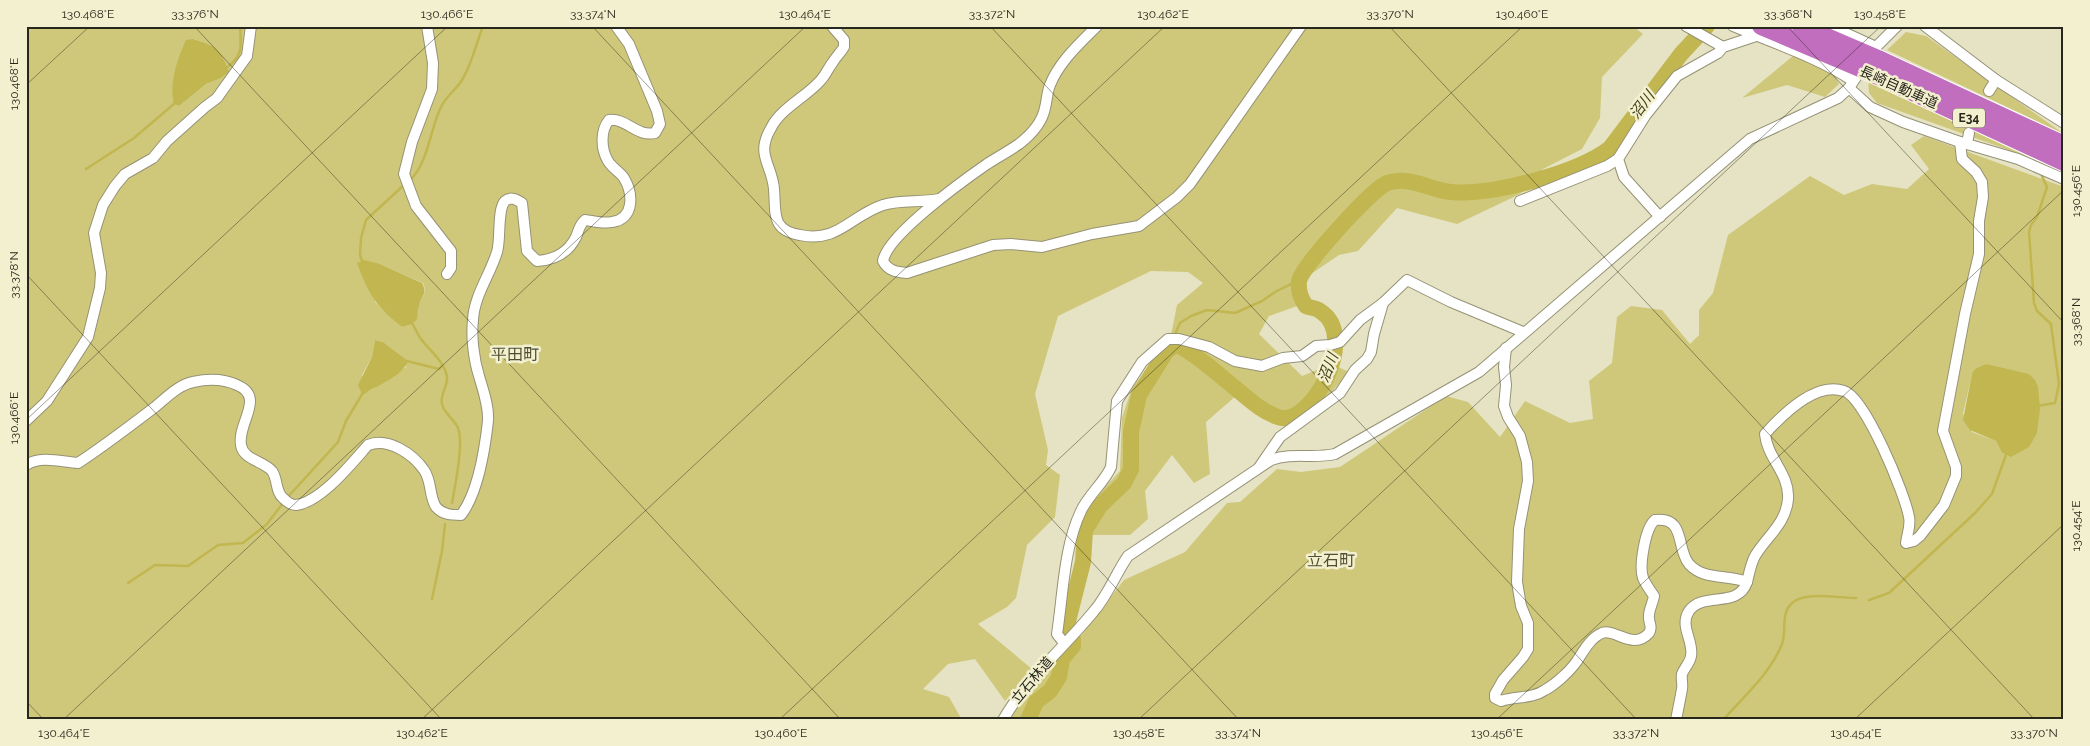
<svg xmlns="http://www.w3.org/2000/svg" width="2090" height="746" viewBox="0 0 2090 746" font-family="Raleway,'Noto Sans JP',sans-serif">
  <rect width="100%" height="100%" fill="#e5e3c3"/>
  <g fill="#cfc87b" fill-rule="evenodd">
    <path d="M26,26H1633L1643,34L1602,77L1600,118L1582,149L1543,169L1520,194L1457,224L1397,208L1358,251L1339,255L1308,276L1300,305L1269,316L1259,334L1302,376L1332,364L1349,372L1324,401L1296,422L1244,389L1206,422L1210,474L1194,483L1172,455L1145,491L1148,519L1130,535H1079L1096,497L1120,471L1122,418L1132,388L1170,340L1177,305L1203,283L1188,272L1151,271L1058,316L1035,394L1048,450L1046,465L1060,475L1055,517L1027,545L1016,598L1007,607L978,624L1032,669L1005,701L975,659L948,664L923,689L949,697L962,720H26ZM193,39C215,45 216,48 227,67L219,79L206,84L179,106L174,104L177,66ZM380,264L423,283C427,292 424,295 420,302C417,307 417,314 417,319L402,327L375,302ZM375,340L383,342L404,358L406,367L365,394L362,375L372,357Z"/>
    <polygon points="1906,32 1926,36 2064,134 1887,50"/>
    <polygon points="1793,56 1834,74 1839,84 1825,97 1787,85 1742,98"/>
    <polygon points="1868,79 2034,159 1877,103 1869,93"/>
    <path d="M1924,136L2064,187V720H999L1080,637L1124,580L1185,552L1227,503L1240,502L1277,469L1301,472L1340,467L1446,396L1468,402L1500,437L1525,401L1570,423L1593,419L1589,381L1612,363L1617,317L1631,306L1662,310L1690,344L1699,335V310L1713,293L1728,235L1810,176L1844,195L1872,184L1907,189L1929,169L1911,145ZM1972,374L2040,406V409L2008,456L2002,453L1996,441L1972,432L1963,414Z"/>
  </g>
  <g fill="#c1b64f">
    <path d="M193,39C216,46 220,48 229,72L219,79L206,84L179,106L174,104C169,83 177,60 186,40Z"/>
    <path d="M364,260L380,264L422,283C428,294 421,296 419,306C417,310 418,315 417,319C414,324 408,325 402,327C375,305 369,295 357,263Z"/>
    <path d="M375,340L383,342L408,361C402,377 378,384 365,394H362L358,385L372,357Z"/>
    <polygon points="1986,364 2029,374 2035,380 2038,387 2040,409 2037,433 2029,447 2011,457 2002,453 1996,441 1970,430 1963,420 1972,374 1975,369"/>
  </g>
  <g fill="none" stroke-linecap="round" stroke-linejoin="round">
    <g stroke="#c1b64f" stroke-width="2.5">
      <path d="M226,68C244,56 241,45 240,26"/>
      <polyline points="86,169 134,138 175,103"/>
      <path d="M410,180C428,164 430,129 441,107C446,96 456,90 462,80C472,64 476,44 483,26"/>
      <polyline points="363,264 360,255 361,238 366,220 404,185"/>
      <path d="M411,322C415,327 417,334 421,339C429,350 445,362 447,377C448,387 438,397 443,407C446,414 453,419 457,426C465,439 455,486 452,503"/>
      <polyline points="1175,334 1180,323 1191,316 1207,310 1235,313 1262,301 1275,292 1299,280"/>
      <polyline points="407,361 439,369 442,366"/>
      <polyline points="2037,406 2055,403 2059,384 2051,324 2037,311 2034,303 2029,232 2031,225 2037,217 2047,187 2042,176"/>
      <polyline points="286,499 338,442 346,421 364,391"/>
      <polyline points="128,583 155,565 188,566 218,545 243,543 267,524 283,503"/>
      <polyline points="432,599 442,551 445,524"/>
      <polyline points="1869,600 1889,593 1975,513 1992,494 2007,452"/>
      <path d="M1723,720C1744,696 1770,674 1782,644C1787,631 1780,614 1792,603C1804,591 1839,598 1856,598"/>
    </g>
    <path stroke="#c1b64f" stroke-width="16" d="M1028,720L1036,702L1050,691L1059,677L1062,659L1073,646V639L1067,625L1083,562L1085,530L1100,506L1124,483L1131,469V432L1139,395L1166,352L1176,344C1200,357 1219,375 1240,392C1251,401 1263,412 1278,417C1310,429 1361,336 1320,311C1317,308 1310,308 1306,306C1301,299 1298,290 1299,281C1302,266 1372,189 1387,183C1409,175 1430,190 1451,192C1491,196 1578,173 1610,148L1681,54L1707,26"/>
    <g stroke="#959275" stroke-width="12">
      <g id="street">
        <polyline points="427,26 433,63 432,89 412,142 404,174 416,206 451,251 451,268 447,274"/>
        <path d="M832,26L844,40V47C841,52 836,57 833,62C828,68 826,75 820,81C806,97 781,108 771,128C755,155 772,164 774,189C776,214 771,230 800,235C838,243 850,216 883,205C901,199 920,203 939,199"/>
        <path d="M1097,26C1079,44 1059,62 1050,85C1047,92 1047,100 1045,108C1042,123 1032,134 1019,144C1009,151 998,157 987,164C964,180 887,235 883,261C888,271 897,272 907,273L993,245L1011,244L1042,247L1092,234L1139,226L1177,197L1190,184L1301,26"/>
        <polyline points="1686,26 1723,47"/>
        <path d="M1733,26C1771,42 1820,58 1853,81"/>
        <polyline points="1830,26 1876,47"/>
        <polyline points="1925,26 1996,80 2064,123"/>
        <polyline points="1849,88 1870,107 1903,122 1960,142 2018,159 2064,179"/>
        <polyline points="1989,91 1996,80"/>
        <polyline points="1967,143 1969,133"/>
        <polyline points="1520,201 1607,166 1618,159"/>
        <polyline points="1660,217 1624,177 1618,159 1645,116 1677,76 1718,53 1723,47 1756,36"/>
        <path d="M1506,348L1504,367L1506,385L1504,406L1508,417L1520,436L1527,462L1528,481L1519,529L1517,582L1521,606L1528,623V649L1523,657L1503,680L1495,694V698L1501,701C1516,696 1532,699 1545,690C1556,684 1570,671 1577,661C1583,652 1590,638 1602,633C1615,628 1633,651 1649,633C1653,627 1649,624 1649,618C1648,611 1653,603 1654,596C1650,590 1646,585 1643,578C1639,566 1645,528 1655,520C1686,516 1676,549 1689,564C1704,581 1728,574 1747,582C1738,609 1703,591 1689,611C1679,626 1694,641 1691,656C1690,663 1684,668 1682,674C1681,679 1683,684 1682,689C1680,700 1678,710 1676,720"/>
        <polyline points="26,421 47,401 88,337 100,288 101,273 94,233 103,205 115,186 125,174 153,158 167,141 205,107 217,98 247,56 251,26"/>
        <path d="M26,465C41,455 62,462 78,463C104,446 130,426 155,407C166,398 178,385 193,382C207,379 224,379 237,385C266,397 237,423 241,445C243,460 264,461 272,471C278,479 275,491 283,498C286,501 291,505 296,505C321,502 352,463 368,445C388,437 413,454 424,470C432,481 429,497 436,507C443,515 452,515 461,515C478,493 485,448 488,421C489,406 483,390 479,376C474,360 471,337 473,320C474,296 490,275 497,252C501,240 497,209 505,201C511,196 517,200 522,203L527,251L537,261C555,260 568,253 576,237C579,230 579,225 585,220C593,221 604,224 612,222C635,219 633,193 624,178C620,172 612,168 608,161C601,149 600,131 609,120C627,118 636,137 655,133L660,124L657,111L629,44L616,26"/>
        <polyline points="1260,466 1280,437 1340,393 1355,370 1367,359 1371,352 1374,334 1383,303"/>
        <path d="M1747,582C1749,574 1751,563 1755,556C1766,537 1786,524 1788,499C1790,474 1767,458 1765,434C1782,415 1816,381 1844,391C1865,397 1905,494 1909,517C1911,526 1907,534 1906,543L1914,541L1920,536L1944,505L1956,476V467L1943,431L1965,314L1979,254V221L1983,197L1982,182L1976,172L1962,159L1960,142"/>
        <path d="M1064,643L1057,634C1063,595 1064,546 1081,511C1089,494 1104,483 1111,467L1117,401L1142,362L1168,339H1179L1209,347L1235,361L1262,366L1283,358L1302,356L1316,346L1330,345L1340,342L1360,320L1383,303L1407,280L1451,302L1523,332"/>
        <path d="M1003,720C1027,678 1064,648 1094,611C1108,595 1116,573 1128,556L1271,460C1292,452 1313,459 1335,454L1479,372L1750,139L1838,98L1849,88L1876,47L1897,26"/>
      </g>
    </g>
    <g stroke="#fff" stroke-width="20">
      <g id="highway">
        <polyline points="1878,59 2064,145"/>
        <polyline points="1874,74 2064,162"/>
      </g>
    </g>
    <use href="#street" stroke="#fff" stroke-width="10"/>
    <use href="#highway" stroke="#c16ebe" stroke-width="18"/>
    <g stroke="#fff" stroke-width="20" stroke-linecap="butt">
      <g id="highway-bridge">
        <polyline points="1761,26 1874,74"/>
        <polyline points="1801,26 1878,59"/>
      </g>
    </g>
    <use href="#highway-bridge" stroke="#c16ebe" stroke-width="18"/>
  </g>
  <path fill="none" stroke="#28271b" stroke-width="1" stroke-opacity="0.45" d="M194,26L841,720M592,26L1239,720M990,26L1637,720M1389,26L2035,720M1787,26L2064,323M26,85L90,26M26,274L442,720M26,420L448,26M26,701L44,720M63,720L806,26M421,720L1165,26M779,720L1523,26M1138,720L1881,26M1496,720L2064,190M1854,720L2064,524"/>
  <g text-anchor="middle" stroke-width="5" stroke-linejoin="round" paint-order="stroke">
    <rect fill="#f3f0d0" stroke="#656351" stroke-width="1" x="1953" y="108.5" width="32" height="19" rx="4"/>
    <g font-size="12" font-weight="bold" fill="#28271b">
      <text x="1969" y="122">E34</text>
    </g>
    <g font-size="14" fill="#28271b" stroke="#f3f0d0">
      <text transform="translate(1899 87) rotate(24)" y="5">長崎自動車道</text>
      <text transform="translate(1032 680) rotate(-50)" y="5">立石林道</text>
    </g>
    <g font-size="15" font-style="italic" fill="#423e13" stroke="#f3f0d0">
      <text transform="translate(1642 105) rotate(-53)" y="5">沼川</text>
      <text transform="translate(1328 368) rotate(-69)" y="5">沼川</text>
    </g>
    <g font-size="16" fill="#504e33" stroke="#f3f0d0">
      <text x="515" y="360">平田町</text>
      <text x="1331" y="566">立石町</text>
    </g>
  </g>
  <rect width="2090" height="746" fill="none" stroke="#f3f0d0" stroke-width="55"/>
  <rect x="28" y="28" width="2034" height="690" fill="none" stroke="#28271b" stroke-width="2"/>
  <g font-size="12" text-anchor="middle" fill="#28271b">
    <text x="88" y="18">130.468°E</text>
    <text x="195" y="18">33.376°N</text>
    <text x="447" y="18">130.466°E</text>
    <text x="593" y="18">33.374°N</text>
    <text x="805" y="18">130.464°E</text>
    <text x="992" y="18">33.372°N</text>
    <text x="1163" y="18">130.462°E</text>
    <text x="1390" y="18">33.370°N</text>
    <text x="1522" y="18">130.460°E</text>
    <text x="1788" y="18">33.368°N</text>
    <text x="1880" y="18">130.458°E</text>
    <text transform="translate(14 84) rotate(-90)" y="4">130.468°E</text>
    <text transform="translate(2076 191) rotate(-90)" y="4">130.456°E</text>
    <text transform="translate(14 275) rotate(-90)" y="4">33.378°N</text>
    <text transform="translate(2076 322) rotate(-90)" y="4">33.368°N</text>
    <text transform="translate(14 418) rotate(-90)" y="4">130.466°E</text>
    <text transform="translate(2076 526) rotate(-90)" y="4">130.454°E</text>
    <text x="64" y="737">130.464°E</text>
    <text x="422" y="737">130.462°E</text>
    <text x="781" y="737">130.460°E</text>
    <text x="1139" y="737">130.458°E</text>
    <text x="1238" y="737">33.374°N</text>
    <text x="1497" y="737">130.456°E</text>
    <text x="1636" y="737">33.372°N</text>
    <text x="1856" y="737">130.454°E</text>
    <text x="2034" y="737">33.370°N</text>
  </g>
</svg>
